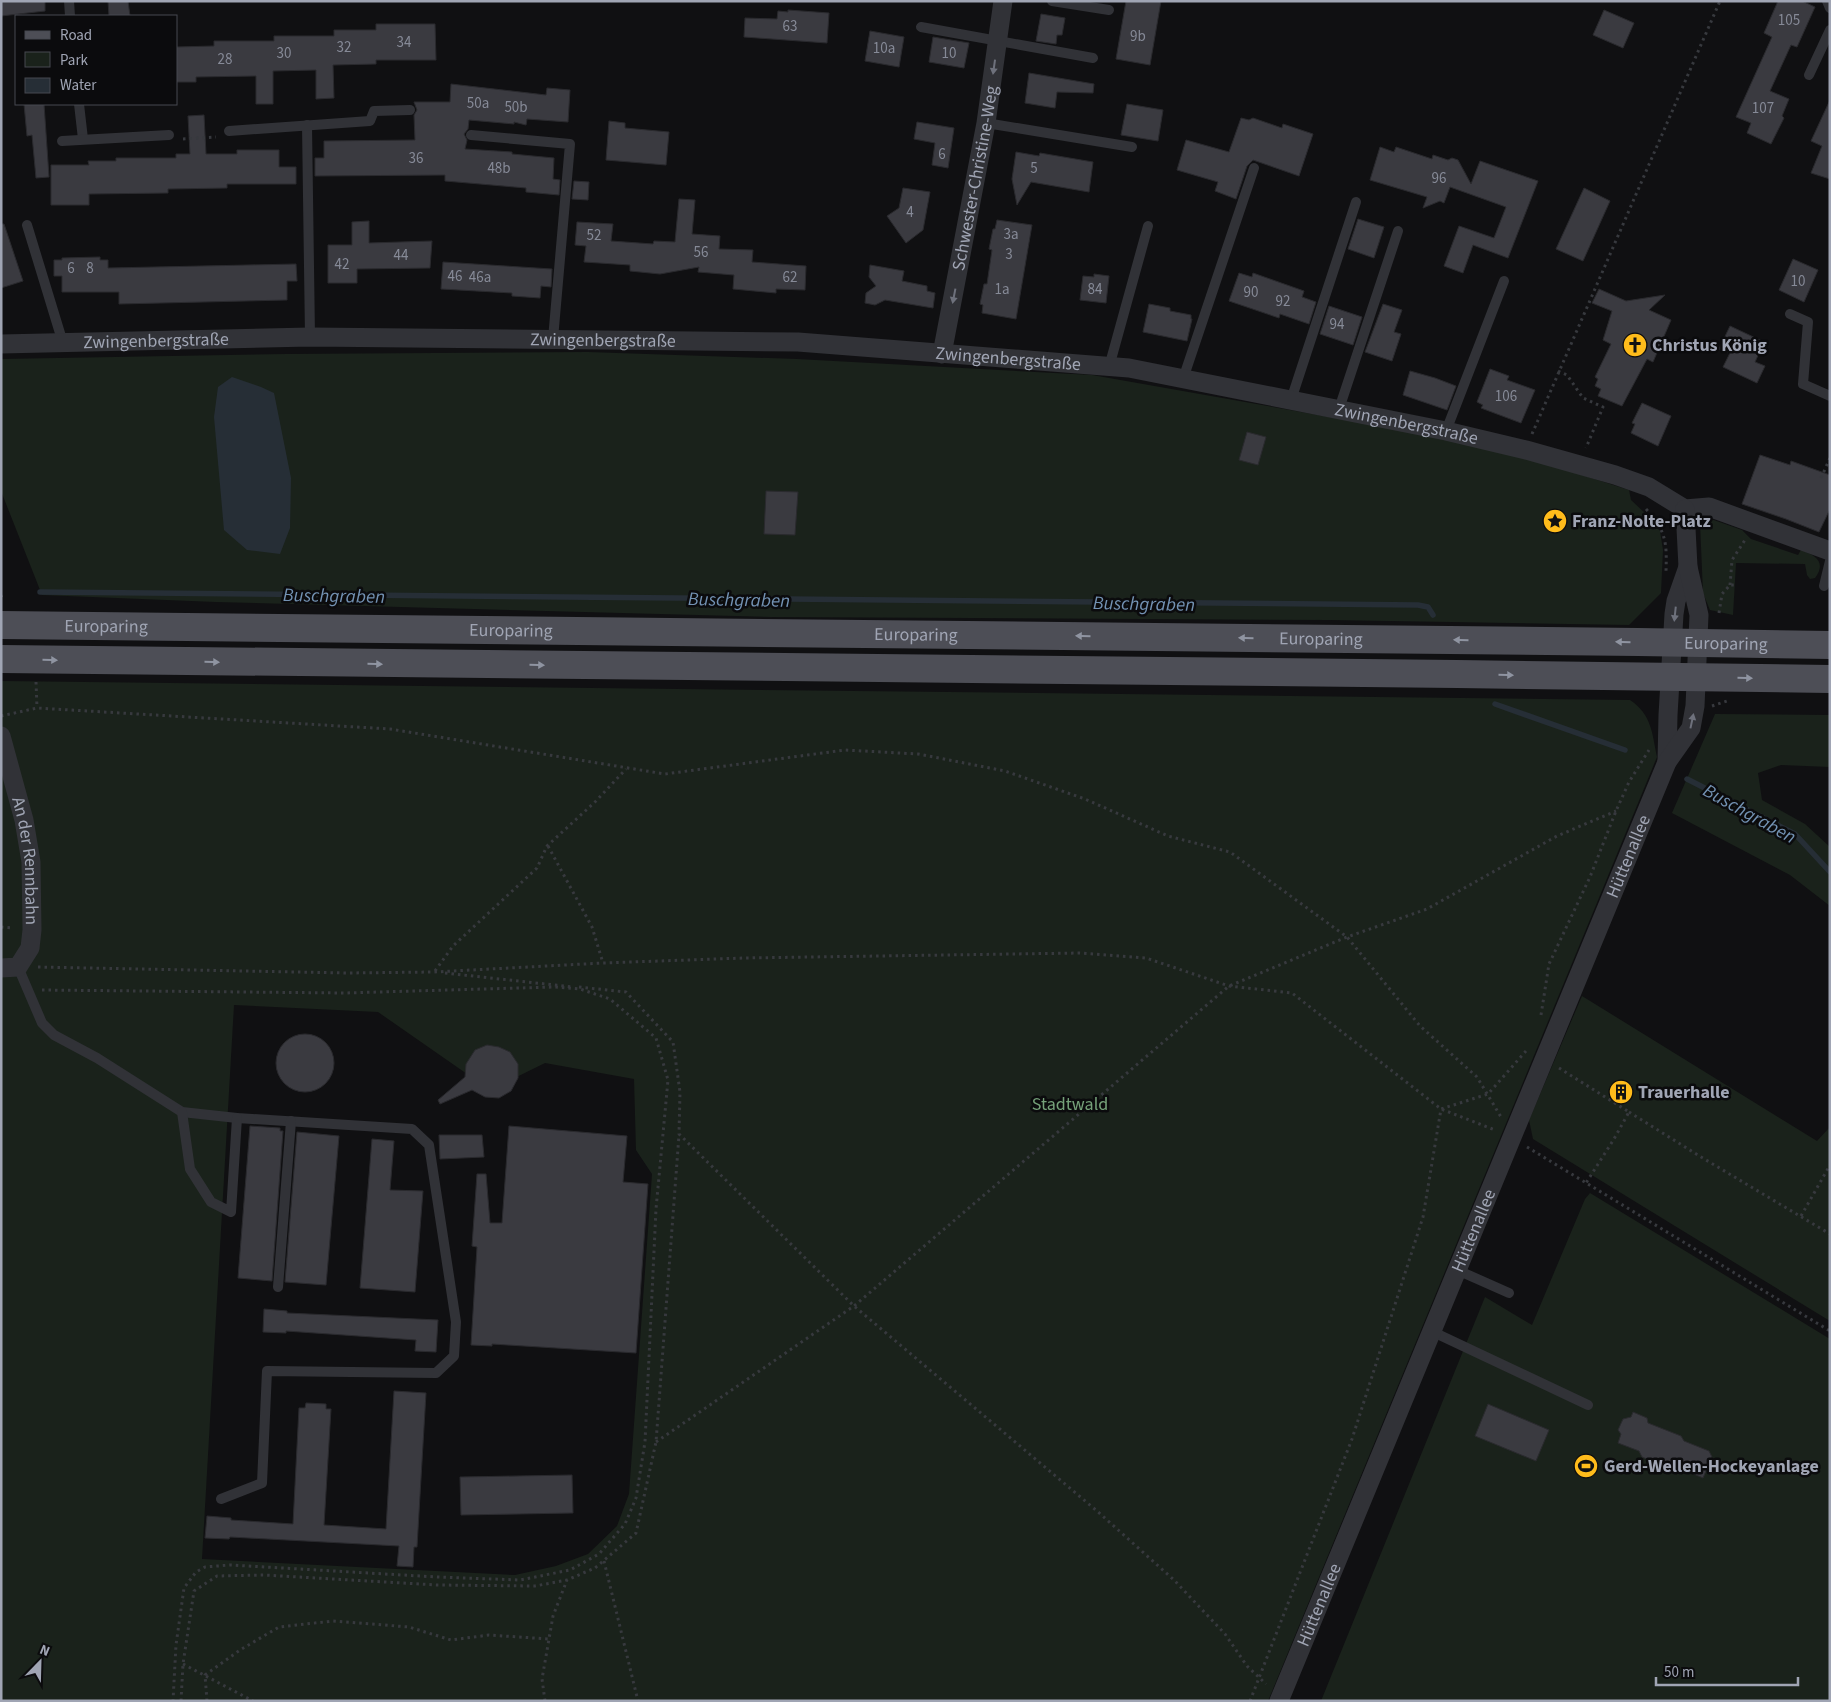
<svg xmlns="http://www.w3.org/2000/svg" width="1831" height="1702" viewBox="0 0 1831 1702" font-family="'Source Sans 3',sans-serif">
  <rect width="100%" height="100%" fill="#101012"/>
  <g fill="#1a221b" fill-rule="evenodd">
    <polygon points="588,352 797,359 1092,375 1415,432 1535,460 1629,490 1631,500 1647,515 1660,531 1663,550 1661,593 1629,625 1330,620 771,617 216,602 42,595 1,491 1,359 287,354"/>
    <path d="M1708,518L1742,530L1751,539L1798,555L1801,550C1815,555 1827,562 1815,578L1810,579L1807,575L1805,564L1736,563L1733,615L1710,610L1703,593L1700,523L1702,519Z"/>
    <path d="M1,681L1630,700C1652,715 1652,733 1657,757L1268,1701H1ZM234,1005L378,1012L490,1090L545,1063L634,1079L636,1150L652,1174L629,1494L617,1526L588,1554L556,1566L515,1575L202,1559Z"/>
    <polygon points="1715,714 1830,715 1830,767 1781,765 1758,773 1762,800 1805,824 1830,847 1830,906 1790,875 1672,813"/>
    <polygon points="1582,996 1817,1141 1830,1127 1830,1321 1533,1139 1529,1120"/>
    <polygon points="1590,1193 1830,1339 1830,1701 1321,1701 1485,1297 1532,1325 1585,1199"/>
  </g>
  <polygon fill="#262e36" points="232,377 261,387 274,393 291,478 290,528 280,554 247,550 224,530 214,417 218,387"/>
  <g fill="none" stroke-linecap="round" stroke-linejoin="round">
    <g stroke="#262e36" stroke-width="5.5">
      <polyline points="40,592 1418,605 1428,607 1433,615"/>
      <polyline points="1495,704 1625,750"/>
      <polyline points="1687,779 1795,834 1830,872"/>
    </g>
  </g>
  <g fill="#3a3a40" stroke="#2a2a2e">
    <polygon points="1,1 45,1 45,11 1,16"/>
    <polygon points="108,1 128,1 130,16 109,16"/>
    <polygon points="1126,1 1161,1 1150,65 1116,59"/>
    <polygon points="1778,1 1802,1 1815,7 1797,47 1791,45 1770,91 1789,99 1782,116 1784,118 1771,144 1747,133 1751,123 1736,117 1772,37 1764,33"/>
    <polygon points="788,10 829,13 827,43 744,37 745,18 777,19 778,11 788,12"/>
    <polygon points="1604,10 1634,23 1623,48 1593,35"/>
    <polygon points="1041,14 1065,18 1062,35 1057,35 1056,44 1036,41"/>
    <polygon points="376,24 435,24 436,60 376,60 376,64 333,65 334,98 316,99 316,70 273,71 273,104 256,104 256,76 196,77 196,82 176,82 176,47 214,46 214,41 274,41 274,36 334,36 334,30 376,30"/>
    <polygon points="870,31 904,37 899,67 865,61"/>
    <polygon points="933,37 969,43 964,68 929,62"/>
    <polygon points="1029,73 1094,84 1093,93 1057,92 1055,108 1025,103"/>
    <polygon points="451,84 546,95 547,88 570,90 568,122 527,119 526,125 514,122 514,124 469,120 468,129 464,134 467,140 465,149 512,152 512,154 554,158 553,179 560,180 559,195 526,192 526,188 445,181 445,175 315,176 315,158 324,158 324,141 415,140 414,115 417,110 414,102 450,102"/>
    <polygon points="1830,100 1830,179 1811,173 1822,146 1811,141"/>
    <polygon points="24,104 44,104 49,177 36,178 32,135 27,136"/>
    <polygon points="1127,104 1163,110 1158,141 1121,135"/>
    <polygon points="204,115 206,154 237,154 237,150 279,150 279,167 296,167 296,184 227,184 227,188 168,189 168,193 89,194 89,205 51,205 51,165 89,165 88,161 116,161 116,158 176,158 176,154 190,154 188,116"/>
    <polygon points="1241,118 1249,120 1253,118 1282,128 1283,124 1313,134 1299,176 1253,160 1247,166 1236,199 1215,191 1218,182 1177,170 1186,140 1229,152"/>
    <polygon points="609,121 625,123 625,128 669,132 666,165 606,160"/>
    <polygon points="917,122 954,128 948,168 932,165 935,143 914,139"/>
    <polygon points="1380,147 1394,152 1396,147 1432,159 1433,155 1448,160 1452,158 1458,160 1471,184 1480,161 1538,181 1508,258 1473,245 1463,273 1444,266 1459,226 1494,238 1506,207 1450,187 1444,203 1440,201 1423,208 1427,197 1370,180"/>
    <polygon points="1016,152 1039,156 1040,153 1093,162 1089,192 1031,182 1017,205 1012,179"/>
    <polygon points="574,181 589,182 588,200 572,199"/>
    <polygon points="903,188 930,192 923,230 906,243 887,216 899,208"/>
    <polygon points="1584,188 1610,201 1583,261 1556,249"/>
    <polygon points="679,199 695,200 692,234 720,236 719,249 753,250 752,262 806,266 805,290 776,289 776,293 733,289 734,275 698,272 699,267 660,274 630,271 630,265 584,262 586,246 575,245 577,222 613,224 611,241 653,244 654,241 675,242"/>
    <polygon points="1358,219 1384,227 1374,258 1348,249"/>
    <polygon points="997,220 1032,225 1016,319 982,313 983,305 980,304 984,284 987,284 992,250 989,249 993,229 995,229"/>
    <polygon points="369,221 369,243 432,241 430,268 357,269 357,283 328,283 328,245 352,245 352,222"/>
    <polygon points="1,224 4,224 23,281 1,288"/>
    <polygon points="100,257 100,260 108,260 108,268 296,264 297,281 287,281 287,300 119,304 119,292 62,292 62,276 54,276 54,260 62,260 62,258"/>
    <polygon points="1793,259 1818,270 1804,302 1779,290"/>
    <polygon points="443,262 552,269 551,287 541,286 540,298 512,296 512,293 441,289"/>
    <polygon points="870,265 904,271 902,281 927,286 927,291 935,293 933,308 885,300 875,305 865,303 866,293 876,286 869,277"/>
    <polygon points="1239,273 1252,277 1253,273 1304,291 1302,297 1316,302 1309,324 1280,314 1279,318 1229,301"/>
    <polygon points="1094,274 1109,276 1106,303 1080,300 1083,276 1094,277"/>
    <polygon points="1599,289 1626,301 1665,295 1649,310 1671,320 1653,362 1647,359 1622,406 1598,396 1601,389 1595,386 1598,379 1595,377 1611,344 1603,340 1612,311 1592,303"/>
    <polygon points="1149,304 1170,308 1170,311 1191,315 1191,319 1192,319 1187,341 1143,332"/>
    <polygon points="1383,304 1402,310 1394,332 1401,334 1392,361 1365,352"/>
    <polygon points="1329,306 1362,317 1353,345 1320,334"/>
    <polygon points="1730,326 1764,342 1755,362 1765,366 1757,383 1723,367 1730,353 1719,349"/>
    <polygon points="1490,369 1509,376 1507,380 1535,390 1521,423 1481,408 1483,405 1477,402"/>
    <polygon points="1410,371 1435,378 1456,386 1447,410 1403,395"/>
    <polygon points="1642,403 1671,416 1658,446 1631,433 1635,424 1632,423"/>
    <polygon points="1247,432 1266,437 1258,465 1239,460"/>
    <polygon points="1760,455 1790,465 1791,461 1830,475 1830,509 1819,532 1786,519 1742,504"/>
    <polygon points="766,491 798,492 795,535 764,534"/>
    <circle cx="305" cy="1063" r="29"/>
    <polygon points="487,1045 499,1047 510,1052 518,1064 518,1078 511,1091 499,1098 485,1097 472,1090 440,1104 438,1100 465,1077 466,1064 475,1050"/>
    <polygon points="250,1126 280,1128 280,1131 283,1131 272,1281 238,1278"/>
    <polygon points="509,1126 627,1136 623,1182 648,1184 636,1353 492,1344 492,1346 471,1345 477,1247 472,1246 477,1174 486,1174 490,1223 502,1223"/>
    <polygon points="297,1132 339,1136 326,1285 285,1282"/>
    <polygon points="439,1135 482,1135 484,1157 440,1159"/>
    <polygon points="372,1139 394,1141 390,1190 423,1191 415,1292 360,1288"/>
    <polygon points="264,1309 287,1311 287,1313 438,1320 436,1352 415,1351 416,1340 286,1331 286,1333 263,1332"/>
    <polygon points="394,1391 426,1393 417,1547 414,1547 413,1567 397,1566 399,1546 230,1537 229,1539 205,1538 207,1516 231,1518 231,1520 293,1524 299,1408 305,1408 306,1403 326,1404 326,1409 331,1409 324,1525 386,1529"/>
    <polygon points="1488,1404 1549,1430 1536,1461 1475,1436"/>
    <polygon points="1633,1412 1647,1418 1648,1423 1681,1436 1684,1441 1709,1451 1712,1457 1703,1478 1680,1468 1674,1470 1642,1457 1639,1451 1618,1443 1621,1434 1618,1430 1623,1419 1631,1417"/>
    <polygon points="572,1475 573,1513 461,1515 460,1477"/>
  </g>
  <g fill="none" stroke-linecap="round" stroke-linejoin="round">
    <g stroke="#37393e" stroke-width="3" stroke-dasharray="2.5 4" stroke-linecap="butt">
      <polyline points="183,139 216,137"/>
      <polyline points="1558,371 1567,375 1583,398 1603,407 1586,448"/>
      <polyline points="1532,434 1720,1"/>
      <polyline points="1821,478 1830,458"/>
      <path d="M1646,509C1666,530 1667,543 1666,571"/>
      <polyline points="1730,585 1732,560 1745,540"/>
      <polyline points="1,595 2,599"/>
      <polyline points="1719,613 1722,594 1730,585 1735,585"/>
      <polyline points="36,682 37,708"/>
      <polyline points="1712,706 1727,701"/>
      <polyline points="1,716 37,708 390,729 665,774 845,750 918,754 1005,771 1085,799 1168,836 1230,852 1347,937 1420,1026 1477,1077 1501,1117"/>
      <polyline points="548,846 592,927 603,963"/>
      <polyline points="1,927 13,928"/>
      <polyline points="38,967 348,973 434,972 603,963 744,958 1080,953 1146,958 1229,986 1292,993 1441,1109 1495,1130"/>
      <polyline points="435,971 453,946 537,868 547,846 596,801 626,769"/>
      <polyline points="445,973 573,987"/>
      <polyline points="579,987 626,992 673,1042 680,1092 679,1134 854,1306 1097,1511 1174,1580 1225,1634 1247,1666 1266,1684"/>
      <polyline points="42,990 344,993 554,987 580,989 610,999 656,1038 668,1080 656,1209 645,1442 636,1498 625,1524 599,1554 570,1570 520,1580 437,1577 230,1565 205,1567 196,1572 184,1588 176,1645 173,1701"/>
      <polyline points="1541,1015 1549,964 1590,877 1616,811 1629,782 1649,750"/>
      <polyline points="1559,1068 1629,1112 1614,1139 1586,1183"/>
      <polyline points="1629,1112 1701,1157 1830,1234"/>
      <polyline points="1527,1147 1830,1331"/>
      <polyline points="1801,1216 1830,1165"/>
      <polyline points="656,1442 854,1306 1229,986 1347,937 1427,909 1557,836 1616,811"/>
      <polyline points="604,1561 638,1701"/>
      <polyline points="183,1664 253,1701"/>
      <polyline points="181,1701 183,1664 194,1591 217,1576 264,1575 437,1585 535,1586 567,1580 595,1568 636,1533 656,1442 679,1135"/>
      <polyline points="207,1701 205,1675 240,1650 279,1627 333,1621 409,1627 451,1640 489,1635 549,1639"/>
      <polyline points="545,1701 542,1679 549,1639 553,1616 567,1580"/>
      <polyline points="1250,1701 1352,1439 1423,1217 1441,1109 1488,1094 1526,1051"/>
    </g>
    <g stroke="#313237" stroke-width="10">
      <polyline points="69,1 70,16"/>
      <polyline points="1052,1 1109,10"/>
      <polyline points="1827,1 1830,8"/>
      <polyline points="921,27 1093,58"/>
      <polyline points="1809,75 1830,30"/>
      <polyline points="79,104 83,139"/>
      <polyline points="986,123 1132,147"/>
      <polyline points="307,125 310,337"/>
      <polyline points="229,131 370,121 374,111 410,110"/>
      <polyline points="471,135 570,144 553,339"/>
      <polyline points="62,141 169,135"/>
      <polyline points="27,225 63,343"/>
      <polyline points="1790,314 1808,322 1803,384 1830,396"/>
      <polyline points="1109,367 1148,226"/>
      <polyline points="1183,379 1254,168"/>
      <polyline points="1291,400 1356,202"/>
      <polyline points="1339,409 1398,231"/>
      <polyline points="1446,431 1504,281"/>
      <polyline points="1824,586 1830,561"/>
      <polyline points="18,967 42,1023 54,1035 97,1058 182,1112 237,1118 412,1129 429,1145 456,1322 454,1356 436,1373 267,1371 262,1483 221,1499"/>
      <polyline points="182,1112 190,1169 211,1202 231,1212 237,1118"/>
      <polyline points="1457,1270 1509,1293"/>
      <polyline points="278,1287 291,1121"/>
      <polyline points="1431,1331 1588,1405"/>
    </g>
    <g stroke="#313237" stroke-width="19">
      <path id="s1" d="M1,344L310,337L798,342L1129,368L1446,431L1526,450L1615,475L1649,487L1685,509L1709,507L1830,551"/>
      <path id="s2" d="M942,354L986,123L1003,1"/>
      <path id="s3" d="M1,736L24,820L31,862L32,930L30,948L18,967L1,968"/>
      <polyline points="1667,762 1668,715 1674,614 1676,601 1688,567"/>
      <path id="s4" d="M1279,1701L1667,762L1691,728L1695,706L1699,615L1688,567L1685,509"/>
    </g>
    <g stroke="#4d4e56" stroke-width="28">
      <path id="s5" d="M1,625L1638,642L1830,645"/>
      <polyline points="1,659 1457,674 1830,679"/>
    </g>
  </g>
  <defs><path id="oneway-solid" d="M-6-.8H1V-3.2L6.5 0L1 3.2V.8H-6Z" transform="scale(1.25)"/></defs>
  <g fill="#6e717c">
    <use href="#oneway-solid" transform="translate(994 67) rotate(98)"/>
    <use href="#oneway-solid" transform="translate(954 296) rotate(101)"/>
    <use href="#oneway-solid" transform="translate(1675 614) rotate(96)"/>
    <use href="#oneway-solid" transform="translate(1692 721) rotate(-78)"/>
  </g>
  <g fill="#8f94a1">
    <use href="#oneway-solid" transform="translate(1083 636) rotate(-179)"/>
    <use href="#oneway-solid" transform="translate(1246 638) rotate(-179)"/>
    <use href="#oneway-solid" transform="translate(1461 640) rotate(-179)"/>
    <use href="#oneway-solid" transform="translate(1623 642) rotate(-179)"/>
    <use href="#oneway-solid" transform="translate(50 660) rotate(1)"/>
    <use href="#oneway-solid" transform="translate(212 662) rotate(1)"/>
    <use href="#oneway-solid" transform="translate(375 664) rotate(1)"/>
    <use href="#oneway-solid" transform="translate(537 665) rotate(1)"/>
    <use href="#oneway-solid" transform="translate(1506 675) rotate(1)"/>
    <use href="#oneway-solid" transform="translate(1745 678) rotate(1)"/>
  </g>
  <defs>
    <g id="church-disc" transform="scale(1.25)"><circle r="9.5" fill="#ffbc1b" stroke="#0b0b0d"/><path d="M-1.2-6h2.4v3.5h3.3v2.4h-3.3V6h-2.4V-.1h-3.3v-2.4h3.3Z" fill="#111"/></g>
    <g id="sight-disc" transform="scale(1.25)"><circle r="9.5" fill="#ffbc1b" stroke="#0b0b0d"/><path d="M0-6L1.8-2.2L6-1.7L2.9 1.2L3.7 5.4L0 3.3L-3.7 5.4L-2.9 1.2L-6-1.7L-1.8-2.2Z" fill="#111"/></g>
    <g id="building-disc" transform="scale(1.25)"><circle r="9.5" fill="#ffbc1b" stroke="#0b0b0d"/><path d="M-4-6H4V6H1V3H-1V6H-4ZM-2.5-4.3h1.7v1.8h-1.7ZM.8-4.3h1.7v1.8H.8ZM-2.5-1h1.7V.8h-1.7ZM.8-1h1.7V.8H.8Z" fill="#111"/></g>
    <g id="stadium-disc" transform="scale(1.25)"><circle r="9.5" fill="#ffbc1b" stroke="#0b0b0d"/><path d="M0-5a6.5 5 0 1 0 0 10a6.5 5 0 1 0 0-10ZM-3.5-1.8h7v3.6h-7Z" fill="#111"/></g>
  </defs>
  <g fill-rule="evenodd">
    <use href="#church-disc" x="1635" y="345"/>
    <use href="#sight-disc" x="1555" y="521"/>
    <use href="#building-disc" x="1621" y="1092"/>
    <use href="#stadium-disc" x="1586" y="1466"/>
  </g>
  <g text-anchor="middle" stroke-width="5" stroke-linejoin="round" paint-order="stroke">
    <g font-size="15" fill="#868a97">
      <text x="1789" y="25">105</text>
      <text x="790" y="31">63</text>
      <text x="1138" y="41">9b</text>
      <text x="404" y="47">34</text>
      <text x="344" y="52">32</text>
      <text x="884" y="53">10a</text>
      <text x="284" y="58">30</text>
      <text x="949" y="58">10</text>
      <text x="225" y="64">28</text>
      <text x="478" y="108">50a</text>
      <text x="516" y="112">50b</text>
      <text x="1763" y="113">107</text>
      <text x="942" y="159">6</text>
      <text x="416" y="163">36</text>
      <text x="499" y="173">48b</text>
      <text x="1034" y="173">5</text>
      <text x="1439" y="183">96</text>
      <text x="910" y="217">4</text>
      <text x="1011" y="239">3a</text>
      <text x="594" y="240">52</text>
      <text x="701" y="257">56</text>
      <text x="1009" y="259">3</text>
      <text x="401" y="260">44</text>
      <text x="342" y="269">42</text>
      <text x="71" y="273">6</text>
      <text x="90" y="273">8</text>
      <text x="455" y="281">46</text>
      <text x="480" y="282">46a</text>
      <text x="790" y="282">62</text>
      <text x="1798" y="286">10</text>
      <text x="1002" y="294">1a</text>
      <text x="1095" y="294">84</text>
      <text x="1251" y="297">90</text>
      <text x="1283" y="306">92</text>
      <text x="1337" y="329">94</text>
      <text x="1506" y="401">106</text>
    </g>
    <g font-size="18" fill="#a0a5b4" stroke="#0b0b0d">
      <text dy="6" stroke="none"><textPath href="#s2" startOffset="179">Schwester-Christine-Weg</textPath></text>
      <text dy="6" stroke="none"><textPath href="#s1" startOffset="602">Zwingenbergstraße</textPath></text>
      <text dy="6" stroke="none"><textPath href="#s1" startOffset="155">Zwingenbergstraße</textPath></text>
      <text dy="6" stroke="none"><textPath href="#s1" startOffset="1008">Zwingenbergstraße</textPath></text>
      <text dy="6" stroke="none"><textPath href="#s1" startOffset="1412">Zwingenbergstraße</textPath></text>
      <text dy="6" stroke="none"><textPath href="#s5" startOffset="105">Europaring</textPath></text>
      <text dy="6" stroke="none"><textPath href="#s5" startOffset="510">Europaring</textPath></text>
      <text dy="6" stroke="none"><textPath href="#s5" startOffset="915">Europaring</textPath></text>
      <text dy="6" stroke="none"><textPath href="#s5" startOffset="1320">Europaring</textPath></text>
      <text dy="6" stroke="none"><textPath href="#s5" startOffset="1725">Europaring</textPath></text>
      <text dy="6" stroke="none"><textPath href="#s4" startOffset="914">Hüttenallee</textPath></text>
      <text dy="6" stroke="none"><textPath href="#s3" startOffset="128">An der Rennbahn</textPath></text>
      <text dy="6" stroke="none"><textPath href="#s4" startOffset="509">Hüttenallee</textPath></text>
      <text dy="6" stroke="none"><textPath href="#s4" startOffset="104">Hüttenallee</textPath></text>
    </g>
    <g font-size="18" font-weight="bold" fill="#a0a5b4" stroke="#0b0b0d" text-anchor="start">
      <text x="1652" y="351">Christus König</text>
      <text x="1572" y="527">Franz-Nolte-Platz</text>
      <text x="1638" y="1098">Trauerhalle</text>
      <text x="1604" y="1472">Gerd-Wellen-Hockeyanlage</text>
    </g>
    <g font-size="18" fill="#75a179" stroke="#0b0b0d">
      <text x="1070" y="1110">Stadtwald</text>
    </g>
    <g font-size="19" font-style="italic" fill="#7392b3" stroke="#0b0b0d">
      <text transform="translate(334 595) rotate(1)" y="7">Buschgraben</text>
      <text transform="translate(739 599) rotate(1)" y="7">Buschgraben</text>
      <text transform="translate(1144 603) rotate(1)" y="7">Buschgraben</text>
      <text transform="translate(1750 813) rotate(29)" y="7">Buschgraben</text>
    </g>
  </g>
  <rect width="1831" height="1702" fill="none" stroke="#a0a5b4" stroke-width="5"/>
  <rect x="15" y="15" width="162" height="90" fill="#0b0b0d" stroke="#474950"/>
  <rect x="25" y="31" width="25" height="8" fill="#4d4e56" stroke="#474950"/>
  <text x="60" y="40" font-size="15" fill="#a0a5b4">Road</text>
  <rect x="25" y="52" width="25" height="15" fill="#1a221b" stroke="#474950"/>
  <text x="60" y="65" font-size="15" fill="#a0a5b4">Park</text>
  <rect x="25" y="78" width="25" height="15" fill="#262e36" stroke="#474950"/>
  <text x="60" y="90" font-size="15" fill="#a0a5b4">Water</text>
  <g transform="translate(40 1662) rotate(23)" stroke="#0b0b0d" stroke-width="4" paint-order="stroke">
  <path d="M0-4L9 19L0 12L-9 19Z" fill="#a0a5b4"/>
  <text y="-8" font-size="14" font-weight="bold" text-anchor="middle" fill="#a0a5b4">N</text>
  </g>
  <path d="M1656 1677v8h142v-8" fill="none" stroke="#a0a5b4" stroke-width="2.5"/>
  <text x="1664" y="1677" font-size="15" fill="#a0a5b4" stroke="#0b0b0d" stroke-width="4" paint-order="stroke">50 m</text>
</svg>
